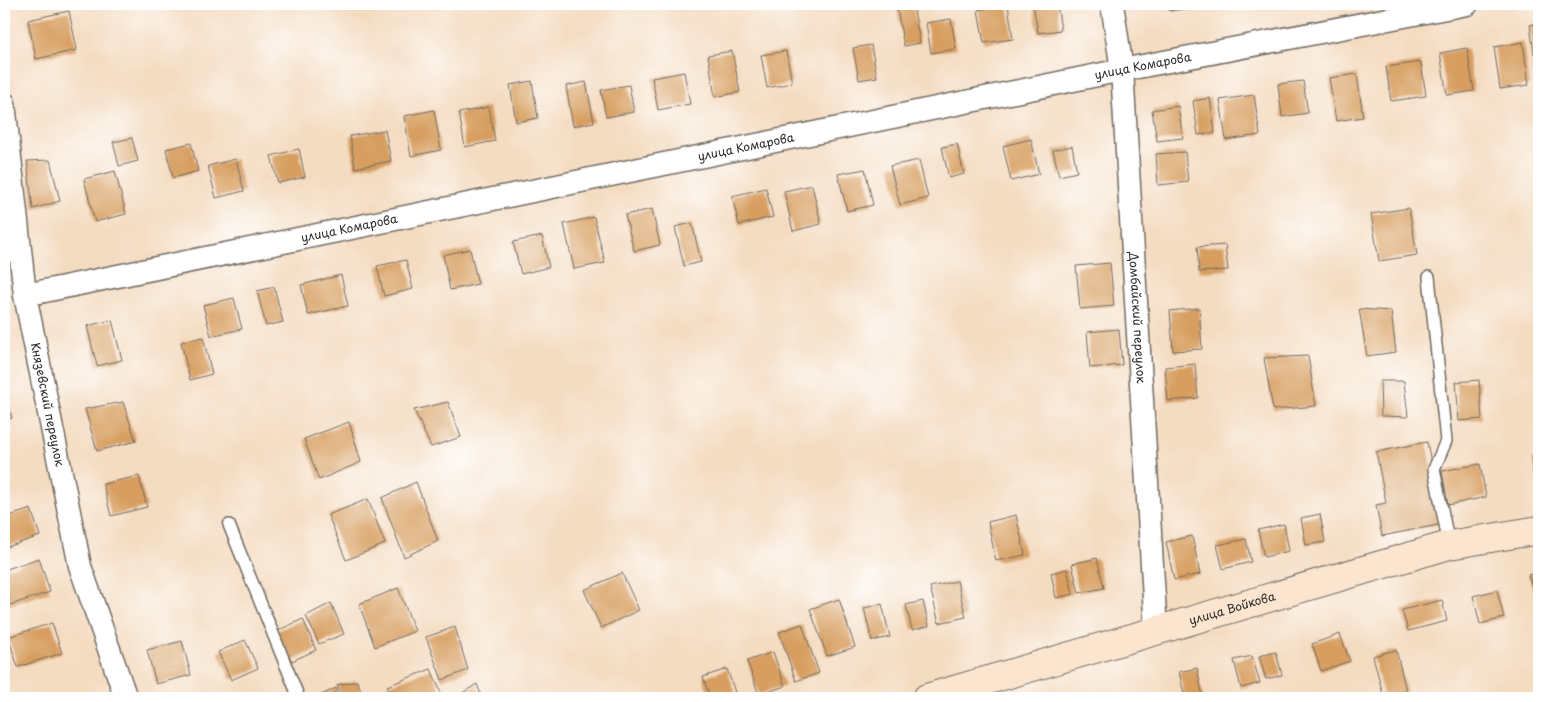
<svg xmlns="http://www.w3.org/2000/svg" width="1543" height="702" viewBox="0 0 1543 702" font-family="'Playpen Sans',sans-serif">
  <rect width="100%" height="100%" fill="#fff"/>
  <filter id="ink" filterUnits="userSpaceOnUse"><feTurbulence type="fractalNoise" baseFrequency=".02" numOctaves="2"/><feDisplacementMap in="SourceGraphic" scale="10" xChannelSelector="R" yChannelSelector="G"/><feConvolveMatrix kernelMatrix="1 2 1 2 8 2 1 2 1" color-interpolation-filters="sRGB"/></filter>
  <filter id="wash" filterUnits="userSpaceOnUse"><feTurbulence type="fractalNoise" baseFrequency=".0096" numOctaves="4" result="noise"/><feDisplacementMap in="SourceGraphic" scale="20" xChannelSelector="R" yChannelSelector="G"/><feGaussianBlur stdDeviation="1.12" result="paint"/><feColorMatrix in="noise" values="0 0 0 0 0 0 0 0 0 0 0 0 0 0 0 0 0 1.4 0 .05"/><feComposite in="paint" operator="in"/></filter>
  <g filter="url(#wash)">
    <rect width="100%" height="100%" fill="#f4dcc1"/>
    <g id="blocks">
      <g fill="#d79e5e">
        <polygon points="896,4 913,4 920,43 904,46"/>
        <polygon points="1033,4 1057,4 1061,30 1038,33"/>
        <polygon points="1168,4 1212,4 1212,5 1170,11"/>
        <polygon points="1008,5 1013,39 984,43 978,10"/>
        <polygon points="69,11 77,50 36,59 28,20"/>
        <polygon points="951,19 956,49 931,53 926,23"/>
        <polygon points="1539,23 1539,53 1534,54 1530,25"/>
        <polygon points="1523,42 1529,85 1500,89 1494,47"/>
        <polygon points="871,45 877,77 859,80 853,48"/>
        <polygon points="1467,48 1474,91 1447,95 1440,53"/>
        <polygon points="732,51 740,92 715,97 708,55"/>
        <polygon points="786,51 792,83 767,88 761,55"/>
        <polygon points="1421,62 1426,96 1391,101 1386,67"/>
        <polygon points="684,72 690,104 658,110 652,78"/>
        <polygon points="1357,74 1363,117 1336,121 1329,78"/>
        <polygon points="532,81 538,118 516,122 510,85"/>
        <polygon points="1303,81 1308,113 1282,117 1278,84"/>
        <polygon points="586,82 594,122 573,126 566,86"/>
        <polygon points="629,85 634,112 606,117 601,90"/>
        <polygon points="1254,95 1260,135 1226,140 1220,100"/>
        <polygon points="1210,98 1215,133 1198,135 1193,101"/>
        <polygon points="1178,106 1183,138 1157,141 1152,110"/>
        <polygon points="489,107 495,141 465,147 459,113"/>
        <polygon points="434,110 441,150 411,156 404,116"/>
        <polygon points="385,130 391,161 355,168 350,136"/>
        <polygon points="132,138 138,161 119,166 113,142"/>
        <polygon points="1031,139 1039,174 1011,181 1003,146"/>
        <polygon points="191,143 198,171 173,178 166,149"/>
        <polygon points="957,144 964,174 949,178 942,147"/>
        <polygon points="1072,146 1077,172 1059,176 1053,150"/>
        <polygon points="299,149 305,177 278,183 271,156"/>
        <polygon points="1185,152 1188,182 1158,185 1156,154"/>
        <polygon points="236,159 244,191 216,198 208,166"/>
        <polygon points="50,160 60,201 33,209 27,161"/>
        <polygon points="919,160 928,198 900,205 890,166"/>
        <polygon points="865,169 873,205 847,211 838,174"/>
        <polygon points="115,171 126,214 95,222 84,179"/>
        <polygon points="812,185 821,224 793,231 784,191"/>
        <polygon points="766,188 773,217 739,225 732,196"/>
        <polygon points="1409,208 1417,255 1379,261 1371,214"/>
        <polygon points="652,209 660,245 634,251 625,215"/>
        <polygon points="594,217 605,263 574,269 564,224"/>
        <polygon points="692,223 701,262 684,266 675,227"/>
        <polygon points="542,236 549,267 521,274 513,242"/>
        <polygon points="1225,245 1228,270 1199,272 1197,247"/>
        <polygon points="470,249 478,284 450,290 443,255"/>
        <polygon points="406,260 413,289 384,296 377,266"/>
        <polygon points="1110,263 1114,306 1080,309 1076,266"/>
        <polygon points="341,275 348,306 308,315 301,285"/>
        <polygon points="274,287 283,322 266,326 257,291"/>
        <polygon points="234,298 242,329 211,336 203,305"/>
        <polygon points="1199,308 1202,349 1173,351 1170,311"/>
        <polygon points="1359,309 1391,311 1396,352 1367,356"/>
        <polygon points="112,320 122,360 97,366 87,326"/>
        <polygon points="1119,329 1122,365 1090,368 1087,332"/>
        <polygon points="203,337 212,374 190,380 181,342"/>
        <polygon points="1308,356 1316,406 1273,410 1264,358"/>
        <polygon points="1195,364 1198,398 1168,401 1165,367"/>
        <polygon points="1479,380 1482,419 1459,421 1456,382"/>
        <polygon points="1380,381 1404,381 1408,417 1381,416"/>
        <polygon points="4,390 12,418 4,420"/>
        <polygon points="123,402 136,441 97,451 85,409"/>
        <polygon points="448,402 461,437 431,447 414,410"/>
        <polygon points="349,422 361,462 319,480 304,439"/>
        <polygon points="1427,442 1443,524 1382,536 1376,505 1386,503 1376,452"/>
        <polygon points="1539,457 1539,485 1532,459"/>
        <polygon points="1480,464 1486,497 1448,505 1442,471"/>
        <polygon points="139,476 147,507 111,516 103,484"/>
        <polygon points="416,482 438,541 404,557 382,498"/>
        <polygon points="368,499 385,544 346,560 328,515"/>
        <polygon points="31,509 40,536 4,548 4,518"/>
        <polygon points="1320,514 1325,542 1306,545 1301,518"/>
        <polygon points="1016,515 1025,555 996,561 988,522"/>
        <polygon points="1284,524 1289,551 1264,557 1258,530"/>
        <polygon points="1192,536 1200,574 1174,580 1166,542"/>
        <polygon points="1246,539 1251,562 1223,569 1217,545"/>
        <polygon points="39,558 50,592 4,607 4,570"/>
        <polygon points="1097,558 1104,588 1079,593 1072,564"/>
        <polygon points="1067,569 1073,594 1056,598 1051,573"/>
        <polygon points="1539,572 1539,600 1537,601 1528,575"/>
        <polygon points="622,573 639,610 601,628 584,590"/>
        <polygon points="957,581 966,617 939,623 930,587"/>
        <polygon points="398,588 415,631 375,647 359,604"/>
        <polygon points="1497,590 1504,618 1480,624 1473,596"/>
        <polygon points="839,599 855,647 827,656 810,609"/>
        <polygon points="1442,600 1447,621 1408,631 1402,610"/>
        <polygon points="923,601 929,626 912,630 906,605"/>
        <polygon points="331,603 344,634 319,644 306,616"/>
        <polygon points="882,604 890,637 872,641 864,608"/>
        <polygon points="303,619 316,650 292,661 275,632"/>
        <polygon points="52,623 62,653 18,667 8,637"/>
        <polygon points="802,624 819,673 796,681 779,632"/>
        <polygon points="455,627 468,670 442,680 426,637"/>
        <polygon points="1340,634 1350,661 1321,671 1312,644"/>
        <polygon points="245,640 258,668 231,680 218,652"/>
        <polygon points="182,641 191,675 156,684 147,650"/>
        <polygon points="1396,650 1408,698 1384,698 1373,656"/>
        <polygon points="773,652 785,686 759,695 747,661"/>
        <polygon points="1276,652 1282,675 1266,679 1259,656"/>
        <polygon points="1252,656 1260,683 1241,688 1234,660"/>
        <polygon points="1197,668 1203,697 1185,698 1179,672"/>
        <polygon points="431,669 443,698 392,698 387,686"/>
        <polygon points="727,669 737,698 710,698 703,677"/>
        <polygon points="357,681 364,698 344,698 337,685"/>
        <polygon points="477,684 482,698 454,698"/>
        <polygon points="336,688 340,698 315,698"/>
      </g>
    </g>
  </g>
  <g filter="url(#ink)">
    <use href="#blocks" fill-opacity="0" stroke="#716960" stroke-width="1"/>
    <g fill="none" stroke-linecap="round" stroke-linejoin="round">
      <g stroke="#716960" stroke-width="14">
        <g id="lane">
          <polyline points="1429,277 1446,441 1434,469 1449,545"/>
          <polyline points="229,525 299,698"/>
        </g>
      </g>
      <g stroke="#716960" stroke-width="25">
        <g id="street">
          <path id="s1" d="M1112,4L1122,70L1156,631"/>
          <path id="s2" d="M4,103L25,295L80,566L126,698"/>
          <path id="s3" d="M25,295L1122,70L1467,4"/>
        </g>
      </g>
      <g stroke="#716960" stroke-width="30">
        <g id="secondary">
          <path id="s4" d="M927,698L1449,545L1539,530"/>
        </g>
      </g>
      <use href="#lane" stroke="#fff" stroke-width="11"/>
      <use href="#street" stroke="#fff" stroke-width="22"/>
      <use href="#secondary" stroke="#fbe5cf" stroke-width="28"/>
    </g>
  </g>
  <g text-anchor="middle" stroke-width="4" stroke-linejoin="round" paint-order="stroke">
    <g font-size="12" fill="#2b2b2b" stroke="#fff">
      <text dy="4" stroke="none"><textPath href="#s3" startOffset="1141">улица Комарова</textPath></text>
      <text dy="4" stroke="none"><textPath href="#s3" startOffset="736">улица Комарова</textPath></text>
      <text dy="4" stroke="none"><textPath href="#s3" startOffset="331">улица Комарова</textPath></text>
      <text dy="4" stroke="none"><textPath href="#s1" startOffset="315">Домбайский переулок</textPath></text>
      <text dy="4" stroke="none"><textPath href="#s2" startOffset="305">Князевский переулок</textPath></text>
      <text dy="4" stroke="none"><textPath href="#s4" startOffset="318">улица Войкова</textPath></text>
    </g>
  </g>
  <rect width="1543" height="702" fill="none" stroke="#fff" stroke-width="20"/>
</svg>
